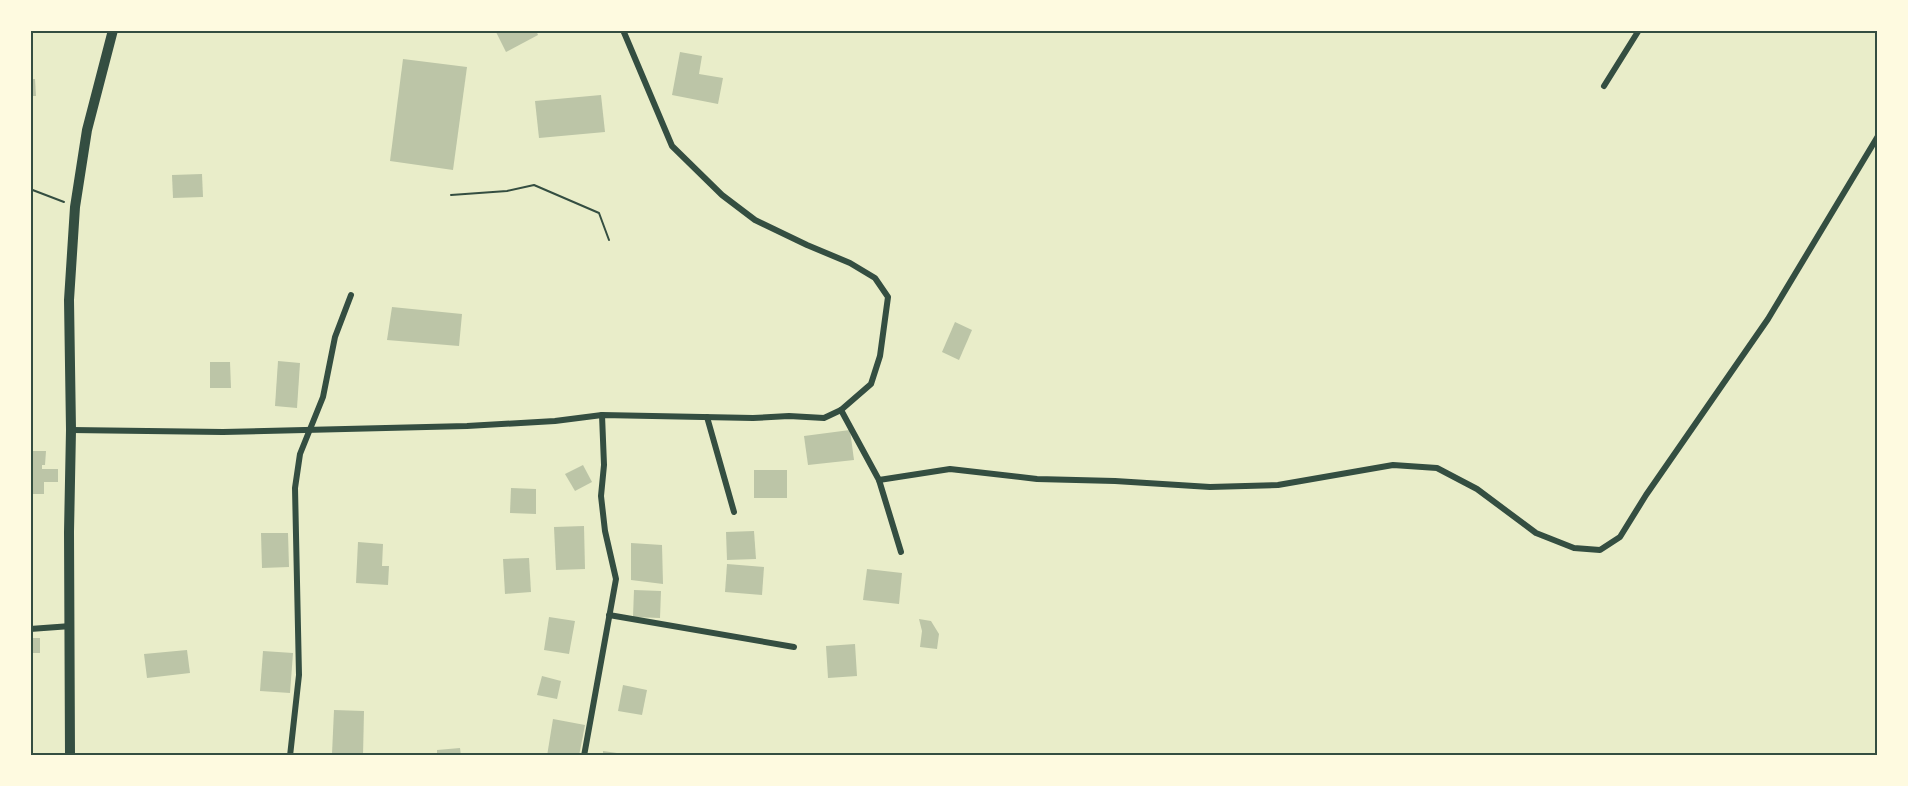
<svg xmlns="http://www.w3.org/2000/svg" width="1908" height="786" viewBox="0 0 1908 786" font-family="'Noto Serif',serif">
  <rect width="100%" height="100%" fill="#e9edc9"/>
  <g fill="#bcc5a7">
    <polygon points="495,30 536,30 538,35 506,52"/>
    <polygon points="680,52 702,56 699,74 723,78 718,104 672,95"/>
    <polygon points="403,59 467,67 453,170 390,161"/>
    <polygon points="30,79 35,79 36,96 30,96"/>
    <polygon points="601,95 605,132 539,138 535,101"/>
    <polygon points="202,174 203,197 173,198 172,175"/>
    <polygon points="392,307 462,314 459,346 387,340"/>
    <polygon points="955,322 972,330 959,360 942,352"/>
    <polygon points="278,361 300,363 297,408 275,406"/>
    <polygon points="210,362 230,362 231,388 210,388"/>
    <polygon points="850,430 854,460 808,465 804,436"/>
    <polygon points="30,451 46,451 45,465 42,465 42,469 58,469 58,482 44,482 44,494 30,494"/>
    <polygon points="583,465 592,482 575,491 565,474"/>
    <rect x="754" y="470" width="33" height="28"/>
    <polygon points="511,488 536,489 536,514 510,513"/>
    <polygon points="584,526 585,569 556,570 554,527"/>
    <polygon points="754,531 756,559 727,560 726,532"/>
    <polygon points="261,533 288,533 289,567 262,568"/>
    <polygon points="358,542 383,544 382,566 389,566 388,585 356,583"/>
    <polygon points="631,543 662,545 663,584 631,580"/>
    <polygon points="529,558 531,592 505,594 503,559"/>
    <polygon points="727,564 764,567 762,595 725,592"/>
    <polygon points="867,569 902,573 899,604 863,600"/>
    <polygon points="634,590 661,591 660,618 633,617"/>
    <polygon points="549,617 575,621 569,654 544,650"/>
    <polygon points="919,619 931,621 939,634 937,649 920,647 922,631"/>
    <rect x="30" y="638" width="10" height="15"/>
    <polygon points="855,644 857,676 828,678 826,646"/>
    <polygon points="187,650 190,673 147,678 144,654"/>
    <polygon points="263,651 293,653 290,693 260,691"/>
    <polygon points="542,676 561,681 557,699 537,695"/>
    <polygon points="623,685 647,690 642,715 618,711"/>
    <polygon points="334,710 364,711 363,756 332,754"/>
    <polygon points="553,719 585,725 579,756 547,756"/>
    <polygon points="460,748 461,756 437,756 437,750"/>
    <polygon points="603,751 631,755 631,756 603,756"/>
  </g>
  <g fill="none" stroke-linecap="round" stroke-linejoin="round">
    <g stroke="#344e41" stroke-width="2">
      <polyline points="30,189 64,202"/>
      <polyline points="451,195 507,191 534,185 599,213 609,240"/>
    </g>
    <g stroke="#344e41" stroke-width="6">
      <polyline points="1604,86 1639,30"/>
      <polyline points="841,410 879,480 901,552"/>
      <polyline points="707,417 734,512"/>
      <polyline points="71,430 223,432 467,426 555,421 602,415 753,418 789,416 824,418 841,410 871,384 880,356 888,297 875,278 850,263 807,245 755,220 722,195 672,146 623,30"/>
      <polyline points="879,480 950,469 1037,479 1115,481 1210,487 1278,485 1393,465 1437,468 1477,489 1536,533 1574,548 1600,550 1620,537 1646,495 1768,319 1878,136"/>
      <polyline points="609,615 794,647"/>
      <polyline points="30,629 71,626"/>
      <polyline points="290,756 299,675 295,488 300,454 323,397 335,337 351,295"/>
      <polyline points="584,756 616,579 605,531 601,496 604,465 602,415"/>
    </g>
    <polyline stroke="#344e41" stroke-width="10" points="70,756 69,532 71,430 69,300 75,207 87,130 113,30"/>
  </g>
  <rect width="1908" height="786" fill="none" stroke="#fefae0" stroke-width="63"/>
  <rect x="32" y="32" width="1844" height="722" fill="none" stroke="#344e41" stroke-width="2"/>
</svg>
